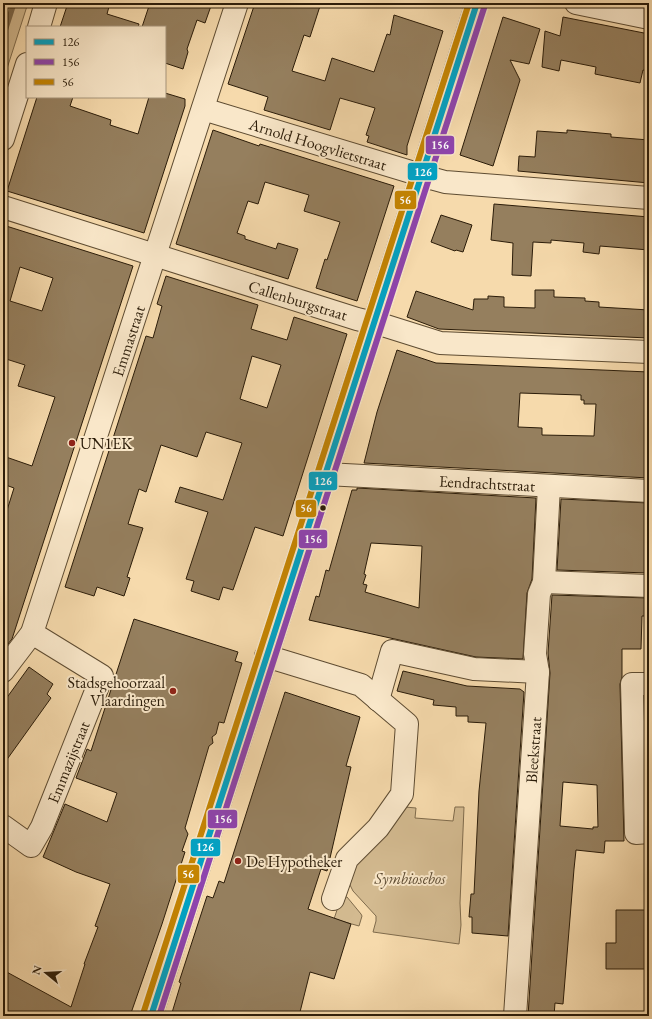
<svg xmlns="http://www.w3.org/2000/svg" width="652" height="1019" viewBox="0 0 652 1019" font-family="'EB Garamond',serif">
  <rect width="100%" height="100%" fill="#f6daac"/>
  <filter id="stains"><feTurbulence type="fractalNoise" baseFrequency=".005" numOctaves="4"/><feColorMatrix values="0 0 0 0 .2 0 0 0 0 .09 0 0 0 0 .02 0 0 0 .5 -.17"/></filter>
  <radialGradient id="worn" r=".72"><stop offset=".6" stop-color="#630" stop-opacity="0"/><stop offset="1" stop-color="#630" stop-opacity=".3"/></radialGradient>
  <g fill="#d3ba90" stroke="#7f6b4c">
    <polygon points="8,3 28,3 3,81 3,18"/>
    <polygon points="405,807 416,808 415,818 453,821 455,807 464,807 460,903 461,925 459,944 373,932 376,921 376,916 353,891 348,881 350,871"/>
    <polygon points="344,897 347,897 361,914 362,916 359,926 334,919 341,898"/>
  </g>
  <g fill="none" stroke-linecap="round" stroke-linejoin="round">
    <polyline stroke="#7b674a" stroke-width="5.5" points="3,37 14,3"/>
  </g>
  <g fill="#957f5e" stroke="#2b1c09" fill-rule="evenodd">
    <polygon points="68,3 110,3 107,14 139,24 138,27 60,27"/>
    <polygon points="150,3 212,3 205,23 197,20 187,49 188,52 183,69 165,63 165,27 142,27"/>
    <polygon points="255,3 321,3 310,37 304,35 292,71 325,81 332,58 374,72 387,34 390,35 394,15 443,31 407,146 407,155 367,142 369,136 366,135 375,108 340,98 330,130 264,110 268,97 228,84"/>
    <polygon points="503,17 540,29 529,64 510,60 520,80 493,166 460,155"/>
    <polygon points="563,17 649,34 649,71 643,70 640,83 595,74 596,67 561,60 559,71 542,67 545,31 560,36"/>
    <polygon points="165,93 185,99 185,106 144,233 7,191 37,97 73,97 70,106 111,120 110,125 138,134 149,97 165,97"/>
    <polygon points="213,130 259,146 260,144 394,186 357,301 316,288 325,259 327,260 340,222 304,211 309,195 265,182 258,204 248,201 237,233 245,236 245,239 276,249 278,243 298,249 288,279 176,244"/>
    <polygon points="567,130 611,134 611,137 649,140 649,183 518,171 519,156 535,157 537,131 567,133"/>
    <polygon points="494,204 649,217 649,250 600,246 599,254 583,252 584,243 551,240 551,243 533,242 531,276 512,275 513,243 491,240"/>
    <polygon points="441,215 472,225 463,252 456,250 455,251 431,242"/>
    <path d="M3,225L133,266L12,639L3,650V523L14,488L3,484V466L6,457L32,466L55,397L18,386L25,365L3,358ZM20,267L53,278L42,311L10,301Z"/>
    <path d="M166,276L258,305L251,329L287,340L294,317L347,334L283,536L255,527L233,590L223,587L219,600L191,591L194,581L186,579L208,512L175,502L180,487L223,500L242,443L206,432L197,457L161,445L146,492L139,489L128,524L143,528L127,577L130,578L124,596L97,587L94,596L65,587L146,336L153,338L162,306L157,304ZM252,356L281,365L267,408L240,399Z"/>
    <polygon points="535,290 554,290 554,297 585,298 585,301 599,302 599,307 649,310 649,338 439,329 407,317 416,291 473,310 474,299 488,299 488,296 504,297 504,307 535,308"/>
    <path d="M397,350L436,363L649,372V400L646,432H649V478L364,463L377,412ZM520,393L581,395V400H584V404H596L594,436L542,435V428L518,427Z"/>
    <path d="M357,488L536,498L532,579L527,593L523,659L476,657L309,620L316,596L319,597L326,570L329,571L352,490H357ZM371,543L422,546L419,608L365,592L367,585L363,584L366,575L364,574Z"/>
    <polygon points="561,499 649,503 649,573 557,570"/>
    <path d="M552,595L649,598V616H642L641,649H622V677L620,684L624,841H605L604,853L576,850L574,869L563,1004L555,1003L554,1016H528L550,673L548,653ZM563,782L597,785L598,827H593V829L560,826Z"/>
    <polygon points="134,619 238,652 235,661 242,663 224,723 219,722 216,734 212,737 213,743 209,746 185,828 188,834 182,851 185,852 162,924 130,1016 3,1016 3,970 71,1007 85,964 84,964 98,927 95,926 110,884 76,872 43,857 65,804 107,822 117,793 76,778 87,749 91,751"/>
    <polygon points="29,667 53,684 47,694 51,698 3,765 3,703"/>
    <polygon points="403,671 467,686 520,689 524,692 508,936 472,933 472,917 469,917 471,894 474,894 479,791 486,723 468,722 468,716 456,716 456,707 433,705 434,700 397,691"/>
    <polygon points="285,692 360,717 346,766 351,767 327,871 321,869 308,909 351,924 334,979 310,972 299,1016 171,1016 181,983 179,982 207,896 213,898 219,881 224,883"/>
    <polygon points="645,696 649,696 649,820 648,820"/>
    <polygon points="616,910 649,910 649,969 606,969 606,943 616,943"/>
  </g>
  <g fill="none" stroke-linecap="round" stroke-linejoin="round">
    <g stroke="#5e4c32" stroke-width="24">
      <g id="minor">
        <polyline points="576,3 649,18"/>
        <polyline points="39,27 46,3"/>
        <polyline points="203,109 434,179 445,182 649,198"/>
        <polyline points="3,139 27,64"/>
        <polyline points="3,207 357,319 386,326 440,343 649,352"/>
        <polyline points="326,474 649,491"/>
        <polyline points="544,582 649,586"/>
        <polyline points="266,656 361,685 407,724 402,794 378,828 347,859 333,899"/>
        <polyline points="3,671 32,633 237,3"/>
        <polyline points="649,684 632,684 636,833 649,832"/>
        <polyline points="378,700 392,651 474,669 538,672"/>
        <polyline points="3,826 31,846 42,827 102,676 32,633"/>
        <path d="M151,1016C258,678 369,341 477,3"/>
        <polyline points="515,1016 538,672 535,654 539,594 544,582 549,486"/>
      </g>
    </g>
    <use href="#minor" stroke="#f9e7c9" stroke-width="22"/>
    <g stroke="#f9e7c9" stroke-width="9">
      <polyline id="bus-1" points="151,1016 477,3"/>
    </g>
    <g stroke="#f9e7c9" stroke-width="9">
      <polyline id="bus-2" points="159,1016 485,5"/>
    </g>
    <g stroke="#f9e7c9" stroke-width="9">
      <polyline id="bus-3" points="143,1014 469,3"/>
    </g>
    <use href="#bus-1" stroke="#02a2c4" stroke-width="6"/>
    <use href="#bus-2" stroke="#8e44ad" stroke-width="6"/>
    <use href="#bus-3" stroke="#c48402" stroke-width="6"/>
  </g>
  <g fill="#8f2418" stroke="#f9e7c9" stroke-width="1.5">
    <circle cx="72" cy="443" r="4"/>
    <circle cx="173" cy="691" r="4"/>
    <circle cx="238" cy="861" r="4"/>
  </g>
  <circle fill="#2b1c09" stroke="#f9e7c9" stroke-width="1.5" cx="323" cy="508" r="3.5"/>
  <g text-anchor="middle" stroke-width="4" stroke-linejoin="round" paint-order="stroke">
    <g font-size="16" fill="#2b1c09" stroke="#f9e7c9">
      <text transform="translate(318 144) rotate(17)" y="6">Arnold Hoogvlietstraat</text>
      <text transform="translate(298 300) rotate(17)" y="6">Callenburgstraat</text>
      <text transform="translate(128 341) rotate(-72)" y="6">Emmastraat</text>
      <text transform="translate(487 483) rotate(3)" y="6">Eendrachtstraat</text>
      <text transform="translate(533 750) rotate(-86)" y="6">Bleekstraat</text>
      <text transform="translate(68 762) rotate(-68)" y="6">Emmazijstraat</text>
    </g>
    <g font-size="16" fill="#2b1c09" stroke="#f9e7c9" text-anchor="start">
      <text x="80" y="449">UN1EK</text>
      <text x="165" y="688" text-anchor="end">Stadsgehoorzaal<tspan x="165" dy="18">Vlaardingen</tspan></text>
      <text x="246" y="867">De Hypotheker</text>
    </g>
    <g font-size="16" font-style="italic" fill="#5d4b32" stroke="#f9e7c9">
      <text x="410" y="884">Symbiosebos</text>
    </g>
  </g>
  <g stroke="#f9e7c9" stroke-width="1.5">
    <rect x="425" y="135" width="30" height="20" rx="4" fill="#8e44ad"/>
    <rect x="407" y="162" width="31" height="19" rx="4" fill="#02a2c4"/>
    <rect x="394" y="190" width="23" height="20" rx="4" fill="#c48402"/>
    <rect x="308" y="471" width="30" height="20" rx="4" fill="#02a2c4"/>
    <rect x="295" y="499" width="22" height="19" rx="4" fill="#c48402"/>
    <rect x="298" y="529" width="30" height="20" rx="4" fill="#8e44ad"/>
    <rect x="207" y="809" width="31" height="20" rx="4" fill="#8e44ad"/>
    <rect x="190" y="838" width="31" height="19" rx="4" fill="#02a2c4"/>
    <rect x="177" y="864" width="23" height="20" rx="4" fill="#c48402"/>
  </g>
  <g font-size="11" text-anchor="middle" font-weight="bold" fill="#fff">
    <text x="440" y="149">156</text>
    <text x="423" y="176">126</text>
    <text x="405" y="204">56</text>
    <text x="323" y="485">126</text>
    <text x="306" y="512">56</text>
    <text x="313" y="543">156</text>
    <text x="223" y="823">156</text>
    <text x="205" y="851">126</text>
    <text x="188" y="878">56</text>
  </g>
  <rect width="652" height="1019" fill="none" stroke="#f6daac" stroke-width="16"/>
  <rect x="4" y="4" width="644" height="1011" fill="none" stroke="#2b1c09" stroke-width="2"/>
  <rect x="8" y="8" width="636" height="1003" fill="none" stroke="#2b1c09"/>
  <rect x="26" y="26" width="140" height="72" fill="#f9e7c9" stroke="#a7967c"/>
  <rect x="34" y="39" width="20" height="6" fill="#02a2c4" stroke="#a7967c"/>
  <text x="62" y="46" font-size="12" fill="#2b1c09">126</text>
  <rect x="34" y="59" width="20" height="6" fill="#8e44ad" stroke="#a7967c"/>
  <text x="62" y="66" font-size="12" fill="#2b1c09">156</text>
  <rect x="34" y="79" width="20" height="6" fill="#c48402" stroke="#a7967c"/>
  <text x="62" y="86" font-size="12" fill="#2b1c09">56</text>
  <g transform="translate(46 973) rotate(288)" stroke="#f9e7c9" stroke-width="3" paint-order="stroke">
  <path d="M0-3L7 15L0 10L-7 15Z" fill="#2b1c09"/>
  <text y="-6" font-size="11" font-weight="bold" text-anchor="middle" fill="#2b1c09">N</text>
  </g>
  <rect width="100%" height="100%" filter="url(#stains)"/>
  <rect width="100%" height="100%" fill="url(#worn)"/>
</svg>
